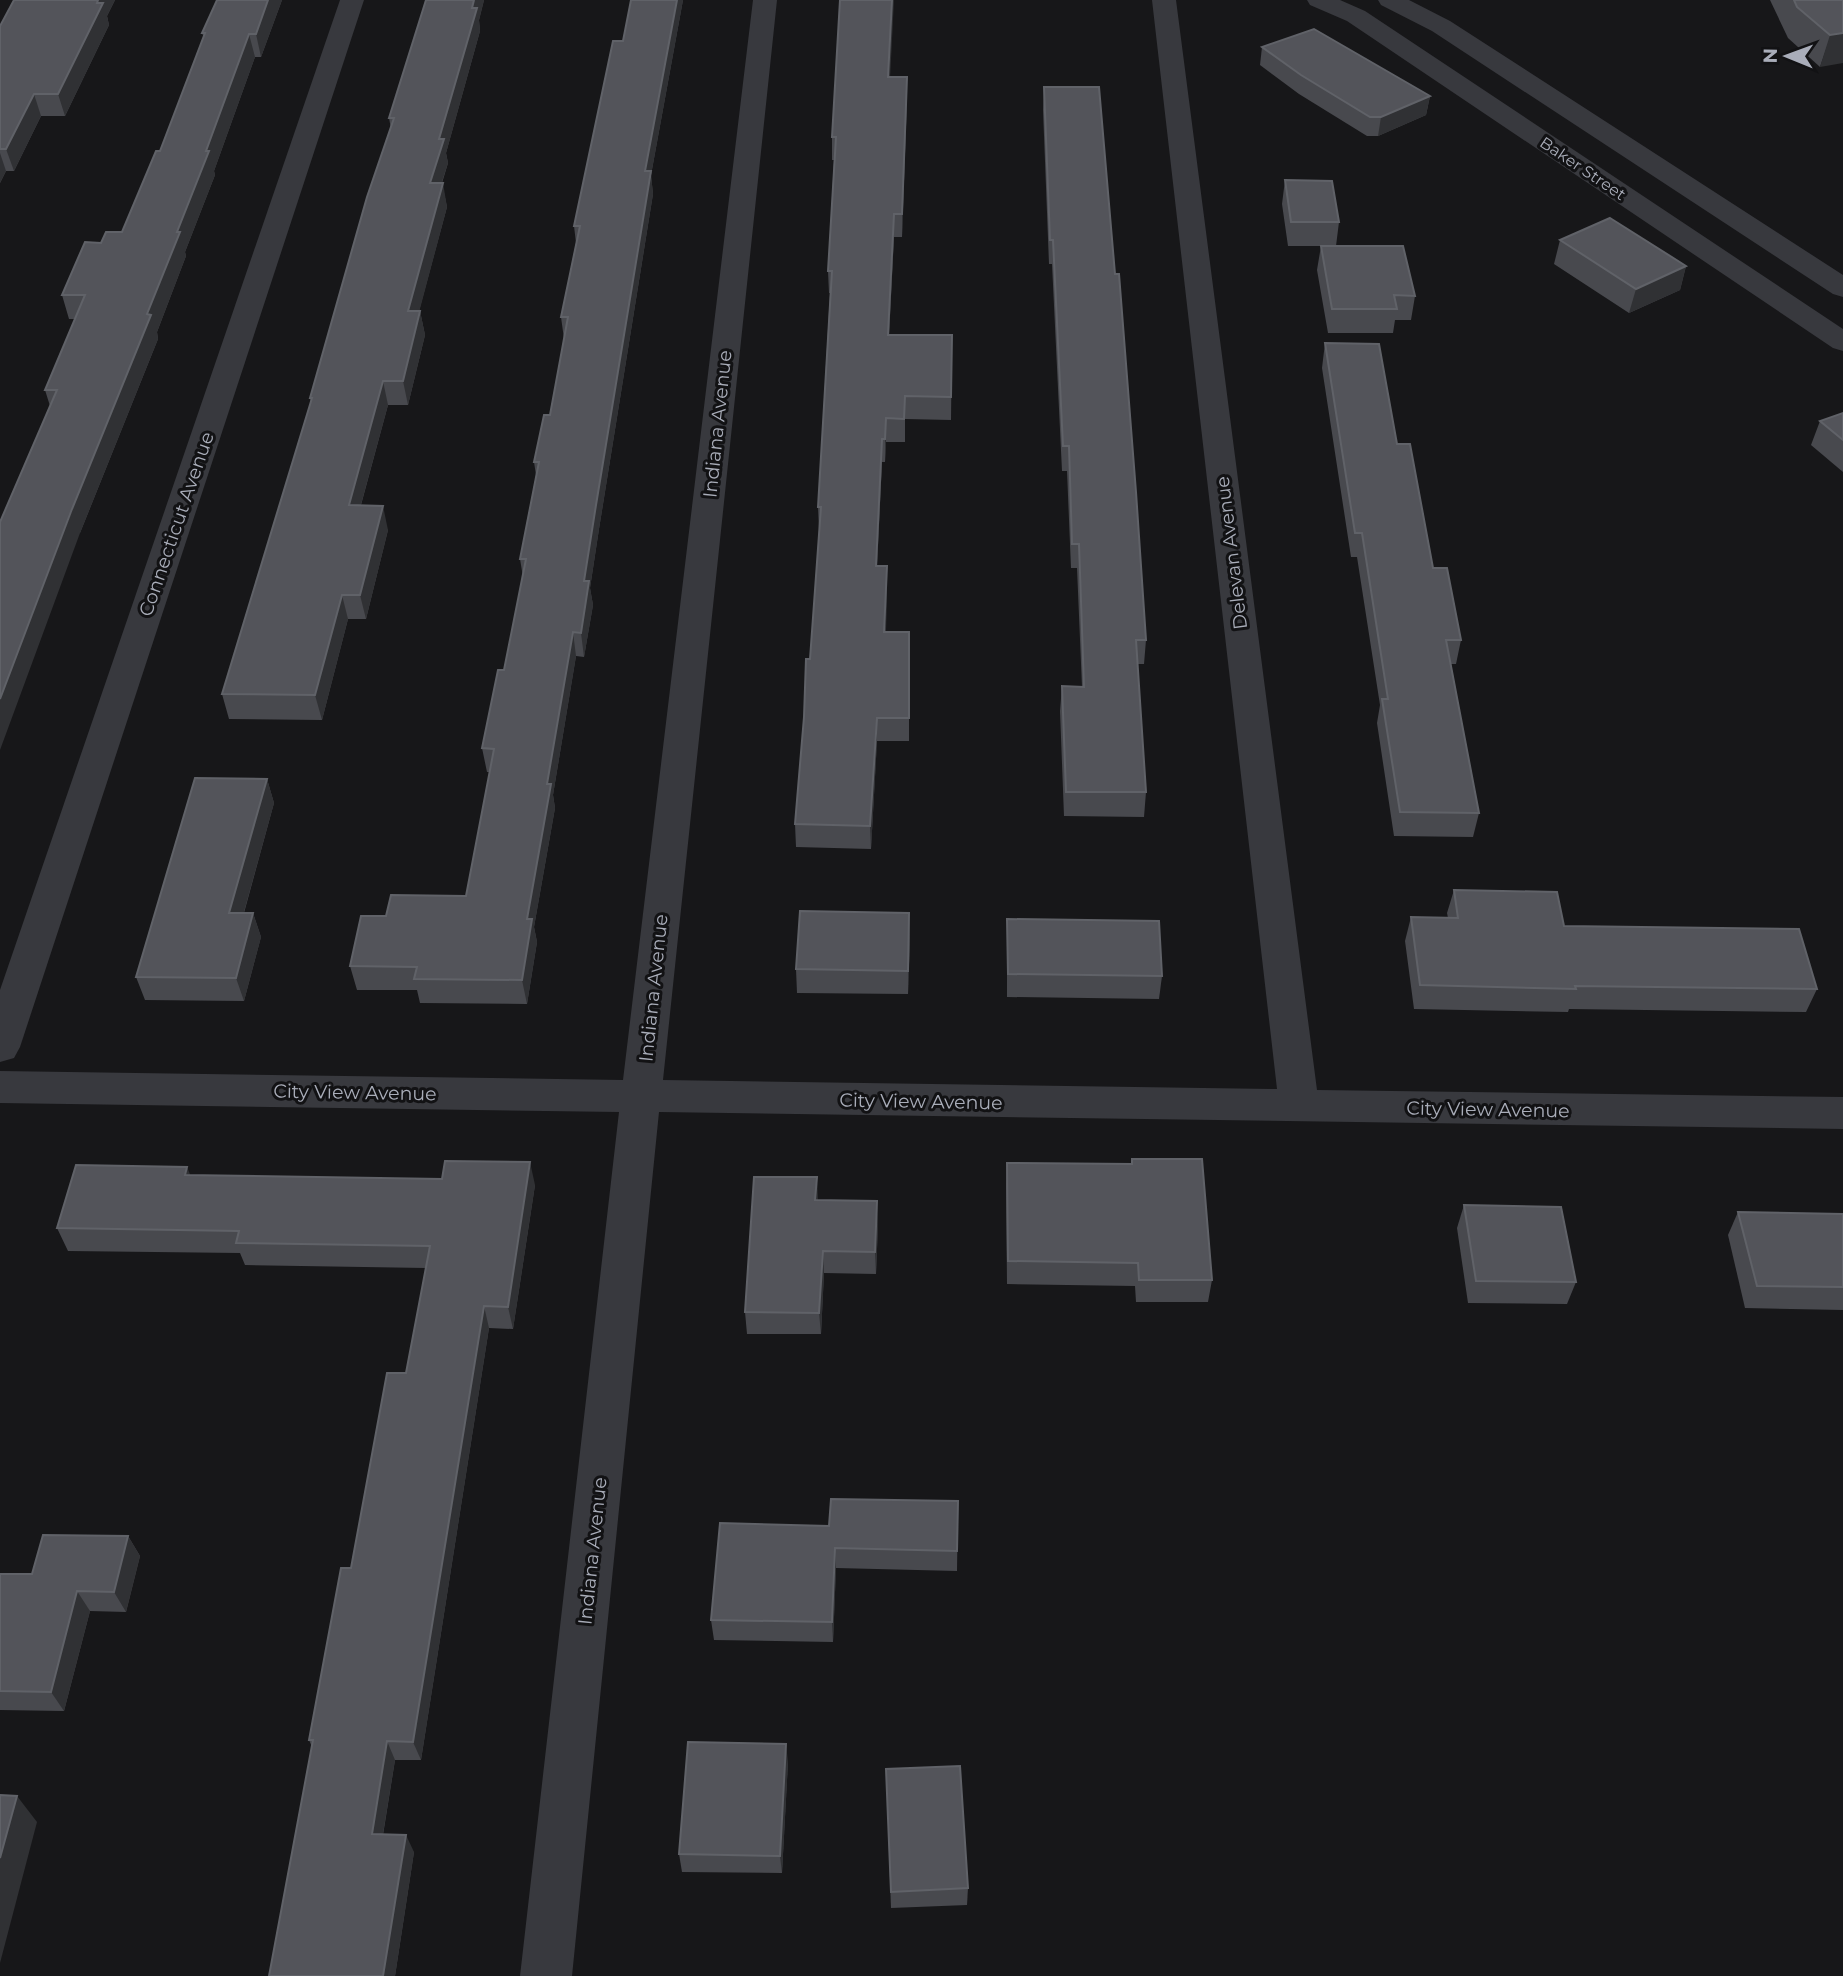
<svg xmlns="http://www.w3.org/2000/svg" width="1843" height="1976" viewBox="0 0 1843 1976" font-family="Montserrat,sans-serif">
  <rect width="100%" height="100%" fill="#171719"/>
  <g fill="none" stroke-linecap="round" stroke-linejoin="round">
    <g fill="#38393e" fill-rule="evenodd">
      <polygon points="340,0 364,0 20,1047 14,1058 0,1062 0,990"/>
      <polygon points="753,0 777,0 663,1080 1277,1089 1152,0 1176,0 1317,1090 1843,1097 1843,1129 659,1112 572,1976 520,1976 619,1112 0,1103 0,1071 623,1080"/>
      <polygon points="1307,0 1340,0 1365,11 1843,329 1843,351 1833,348 1347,21 1310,5"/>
      <polygon points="1378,0 1409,0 1450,21 1843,275 1843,297 1833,294 1432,31 1381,5"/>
    </g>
  </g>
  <g fill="#48494e">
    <polygon points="14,0 115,0 107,16 109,25 65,116 41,116 14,171 6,171 0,183 0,26"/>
    <polygon points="217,0 282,0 261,57 255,57 214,171 215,175 185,252 186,256 157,332 158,339 80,533 50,406 45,390 75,319 69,319 62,295 101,243 122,232 160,151 204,38 202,33"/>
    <polygon points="426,0 484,0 479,20 480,31 446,153 448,163 442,183 447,207 419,311 420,311 425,335 408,405 388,405 361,505 388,530 366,619 348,619 322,720 229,719 222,694 311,402 310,398 391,129 389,118"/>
    <polygon points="631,0 683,0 651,175 653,194 599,529 590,588 593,605 584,657 576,656 553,795 555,808 534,927 537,942 527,1004 420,1003 417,990 357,990 350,966 386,916 466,896 490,772 487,772 482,748 504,670 523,577 520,559 536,475 534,462 550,415 564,339 561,317 576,243 574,226 623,41"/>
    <polygon points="1770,0 1843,0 1820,67 1788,38"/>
    <polygon points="1262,47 1430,96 1426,115 1378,136 1367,136 1299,94 1260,65"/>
    <polygon points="890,77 907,99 902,237 894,237 889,335 952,335 951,420 905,419 905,442 886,442 885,462 882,462 877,566 887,566 886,632 909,632 909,741 877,741 871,849 796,847 795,824 810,659 819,530 818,507 830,293 829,293 828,271 834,160 832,160 832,137"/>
    <polygon points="1044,87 1146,640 1144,664 1137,664 1146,792 1144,817 1064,816 1060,711 1062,686 1082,687 1077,568 1071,568 1067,471 1062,471 1052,264 1049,264 1043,110"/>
    <polygon points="1285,180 1339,222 1336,246 1415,296 1411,320 1395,320 1393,333 1328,333 1317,270 1321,246 1288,246 1282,204"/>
    <polygon points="1560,240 1686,266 1680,290 1629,313 1554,264"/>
    <polygon points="1325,343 1397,444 1433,568 1461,640 1456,664 1451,664 1479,813 1473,837 1394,836 1377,723 1380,705 1357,557 1351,557 1322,368"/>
    <polygon points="1843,413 1843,472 1811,445 1820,421"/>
    <polygon points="267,779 274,803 244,913 253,913 261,937 244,1001 145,1000 136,977"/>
    <polygon points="1454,890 1564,926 1817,989 1806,1012 1569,1009 1568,1012 1414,1009 1405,941 1411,917 1448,918 1447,913"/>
    <polygon points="1007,919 1162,976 1159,999 1007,997"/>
    <polygon points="910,937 908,994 797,993 796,969"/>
    <polygon points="1132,1159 1212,1280 1208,1302 1136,1302 1135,1286 1007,1284 1006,1185 1007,1163 1131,1164"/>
    <polygon points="190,1175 535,1185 513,1329 489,1328 421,1760 395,1760 383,1835 414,1852 395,1976 269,1976 312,1747 309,1740 351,1568 406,1373 426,1268 245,1265 240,1253 68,1251 57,1228"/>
    <polygon points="818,1200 878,1224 876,1274 824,1273 821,1334 747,1334 745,1312"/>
    <polygon points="1464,1205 1576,1282 1567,1304 1468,1303 1457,1228"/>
    <polygon points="1738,1212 1843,1214 1843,1310 1745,1308 1728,1235"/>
    <polygon points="958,1501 957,1571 836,1568 833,1642 714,1640 711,1620 829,1526"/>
    <polygon points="128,1536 140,1556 126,1612 90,1611 64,1711 0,1710 0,1574 32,1574"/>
    <polygon points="788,1762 782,1873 682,1872 679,1854"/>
    <polygon points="886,1769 968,1888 967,1905 891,1908"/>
  </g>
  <g fill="#303134">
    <polygon points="98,0 115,0 107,16 109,25 65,116 58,94"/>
    <polygon points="268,0 282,0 261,57 256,34"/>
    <polygon points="474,0 484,0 479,20 480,31 446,153 448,163 434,206 430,183 439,139"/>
    <polygon points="677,0 683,0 651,175 653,194 599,529 590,588 593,605 584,657 581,633 584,581 645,171"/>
    <polygon points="892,0 894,0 889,99 888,77"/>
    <polygon points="1843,33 1843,63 1820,67 1830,35"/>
    <polygon points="249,34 255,57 214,171 215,175 185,252 186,256 157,332 158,339 80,533 0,750 0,699 147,314"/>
    <polygon points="907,77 907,99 902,237 902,214"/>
    <polygon points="34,94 41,116 14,171 6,149"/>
    <polygon points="1430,96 1426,115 1378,136 1381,117"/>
    <polygon points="0,153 6,171 0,183"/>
    <polygon points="443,183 447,207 413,335 408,311"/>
    <polygon points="894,214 894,237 888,358 888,335"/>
    <polygon points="1686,266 1680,290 1629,313 1636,289"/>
    <polygon points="420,311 425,335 408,405 403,381"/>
    <polygon points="383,381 388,405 354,530 349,505"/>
    <polygon points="886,418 886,442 885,462 885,439"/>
    <polygon points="882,439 882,462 876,590 876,566"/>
    <polygon points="383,506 388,530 366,619 360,595"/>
    <polygon points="887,566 887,590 885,655 884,632"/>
    <polygon points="342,595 348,619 322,720 315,695"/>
    <polygon points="573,632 576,656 553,795 555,808 534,927 537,942 527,1004 522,980 527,919 547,784"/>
    <polygon points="877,718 877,741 871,849 870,826"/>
    <polygon points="267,779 274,803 237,937 229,913"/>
    <polygon points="253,913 261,937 244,1001 236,978"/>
    <polygon points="909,913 910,937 908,994 908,971"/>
    <polygon points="530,1162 535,1185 513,1329 508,1307"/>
    <polygon points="187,1167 196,1189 185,1175"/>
    <polygon points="817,1177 818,1200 817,1223 815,1200"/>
    <polygon points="877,1201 878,1224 876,1274 875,1252"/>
    <polygon points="823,1251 824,1273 821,1334 819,1313"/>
    <polygon points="484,1306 489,1328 421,1760 413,1742"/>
    <polygon points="128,1536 140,1556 126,1612 114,1592"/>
    <polygon points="835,1548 836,1568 833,1642 832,1622"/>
    <polygon points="77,1591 90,1611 64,1711 51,1692"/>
    <polygon points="387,1741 395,1760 380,1852 372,1834"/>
    <polygon points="786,1744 788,1762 782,1873 780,1856"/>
    <polygon points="17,1796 37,1822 0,1963 0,1858"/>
    <polygon points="406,1835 414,1852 395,1976 383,1976"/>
  </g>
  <g fill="#53545a" stroke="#606268" stroke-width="2">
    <polygon points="14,0 98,0 97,3 103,3 58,94 34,94 6,149 0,149 0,26"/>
    <polygon points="217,0 268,0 256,34 249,34 206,151 209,151 177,232 180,232 147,314 151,315 72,509 0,699 0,522 57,390 45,390 85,295 62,295 85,242 101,243 106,232 122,232 156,151 160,151 205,33 202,33"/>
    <polygon points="426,0 474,0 472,8 477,8 439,139 444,139 430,183 443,183 408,311 420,311 403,381 383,381 349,505 383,506 360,595 342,595 315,695 222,694 312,398 310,398 367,197 394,118 389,118"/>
    <polygon points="631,0 677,0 645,171 651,171 596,505 584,581 589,581 581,633 573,632 547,784 551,784 527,919 532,919 522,980 414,979 417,967 350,966 361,916 386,916 391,895 466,896 494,749 482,748 498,670 504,670 526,559 520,559 539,462 534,462 544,415 550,415 568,317 561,317 580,226 574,226 613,41 623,41"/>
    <polygon points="840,0 892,0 888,77 907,77 902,214 894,214 888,335 952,335 951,397 905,396 904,419 886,418 885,439 882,439 876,566 887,566 884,632 909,632 909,718 877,718 870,826 795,824 804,717 806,659 810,659 821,507 818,507 832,271 828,271 836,137 832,137"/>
    <polygon points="1794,0 1843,0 1843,33 1830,35 1797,7"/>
    <polygon points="1314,29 1430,96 1381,117 1370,117 1301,75 1262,47"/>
    <polygon points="1044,87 1099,87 1115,274 1119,274 1136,492 1146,640 1136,640 1146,792 1066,792 1062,686 1084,687 1079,544 1072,544 1069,446 1063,446 1053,240 1050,240"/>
    <polygon points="1285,180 1332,181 1339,222 1291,222"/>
    <polygon points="1610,218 1686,266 1636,289 1560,240"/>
    <polygon points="1321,246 1403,246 1415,296 1394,295 1397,309 1332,309"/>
    <polygon points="1325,343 1379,344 1397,444 1410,444 1433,568 1447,568 1461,640 1446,640 1479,813 1400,812 1382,699 1388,699 1362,533 1355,533"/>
    <polygon points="1843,413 1843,440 1820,421"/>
    <polygon points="195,778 267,779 229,913 253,913 236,978 136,977"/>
    <polygon points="1454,890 1557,892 1564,926 1799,929 1817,989 1575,986 1576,989 1420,985 1411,917 1458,918"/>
    <polygon points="800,911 909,913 908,971 796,969"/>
    <polygon points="1007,919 1159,921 1162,976 1008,974"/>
    <polygon points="1132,1159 1202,1159 1212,1280 1139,1280 1138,1263 1008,1261 1007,1163 1132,1164"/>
    <polygon points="445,1161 530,1162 508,1307 484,1306 413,1742 387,1741 372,1834 406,1835 383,1976 269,1976 313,1740 309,1740 341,1568 351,1568 387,1373 406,1373 430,1246 236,1243 239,1231 57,1228 76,1165 187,1167 185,1175 442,1179"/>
    <polygon points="754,1177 817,1177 815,1200 877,1201 875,1252 823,1251 819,1313 745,1312"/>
    <polygon points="1464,1205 1561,1207 1576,1282 1476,1281"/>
    <polygon points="1738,1212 1843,1214 1843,1287 1757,1286"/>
    <polygon points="831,1499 958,1501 957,1551 835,1548 832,1622 711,1620 720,1523 829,1526"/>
    <polygon points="43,1535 128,1536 114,1592 77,1591 51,1692 0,1691 0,1574 32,1574"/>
    <polygon points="688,1742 786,1744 780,1856 679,1854"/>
    <polygon points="960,1766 968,1888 891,1892 886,1769"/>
    <polygon points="0,1795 17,1796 0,1858"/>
  </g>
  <g text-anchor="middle" stroke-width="6" stroke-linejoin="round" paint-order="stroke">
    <g font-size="16" fill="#a9adb9" stroke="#121214">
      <text transform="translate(1583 168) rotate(34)" y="6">Baker Street</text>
    </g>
    <g font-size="19" fill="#a9adb9" stroke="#121214">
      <text transform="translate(717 424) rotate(-84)" y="7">Indiana Avenue</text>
      <text transform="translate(176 524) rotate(-71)" y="7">Connecticut Avenue</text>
      <text transform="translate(1231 553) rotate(-97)" y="7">Delevan Avenue</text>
      <text transform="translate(653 988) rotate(-84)" y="7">Indiana Avenue</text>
      <text transform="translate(355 1092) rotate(1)" y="7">City View Avenue</text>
      <text transform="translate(921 1101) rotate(1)" y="7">City View Avenue</text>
      <text transform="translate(1488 1109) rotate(1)" y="7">City View Avenue</text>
      <text transform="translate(592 1551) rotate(-84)" y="7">Indiana Avenue</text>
    </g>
  </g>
  <g transform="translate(1787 56) rotate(271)" stroke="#121214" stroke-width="5" paint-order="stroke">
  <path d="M0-5L12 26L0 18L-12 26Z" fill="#a9adb9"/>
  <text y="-10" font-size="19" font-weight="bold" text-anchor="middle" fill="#a9adb9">N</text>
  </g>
</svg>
